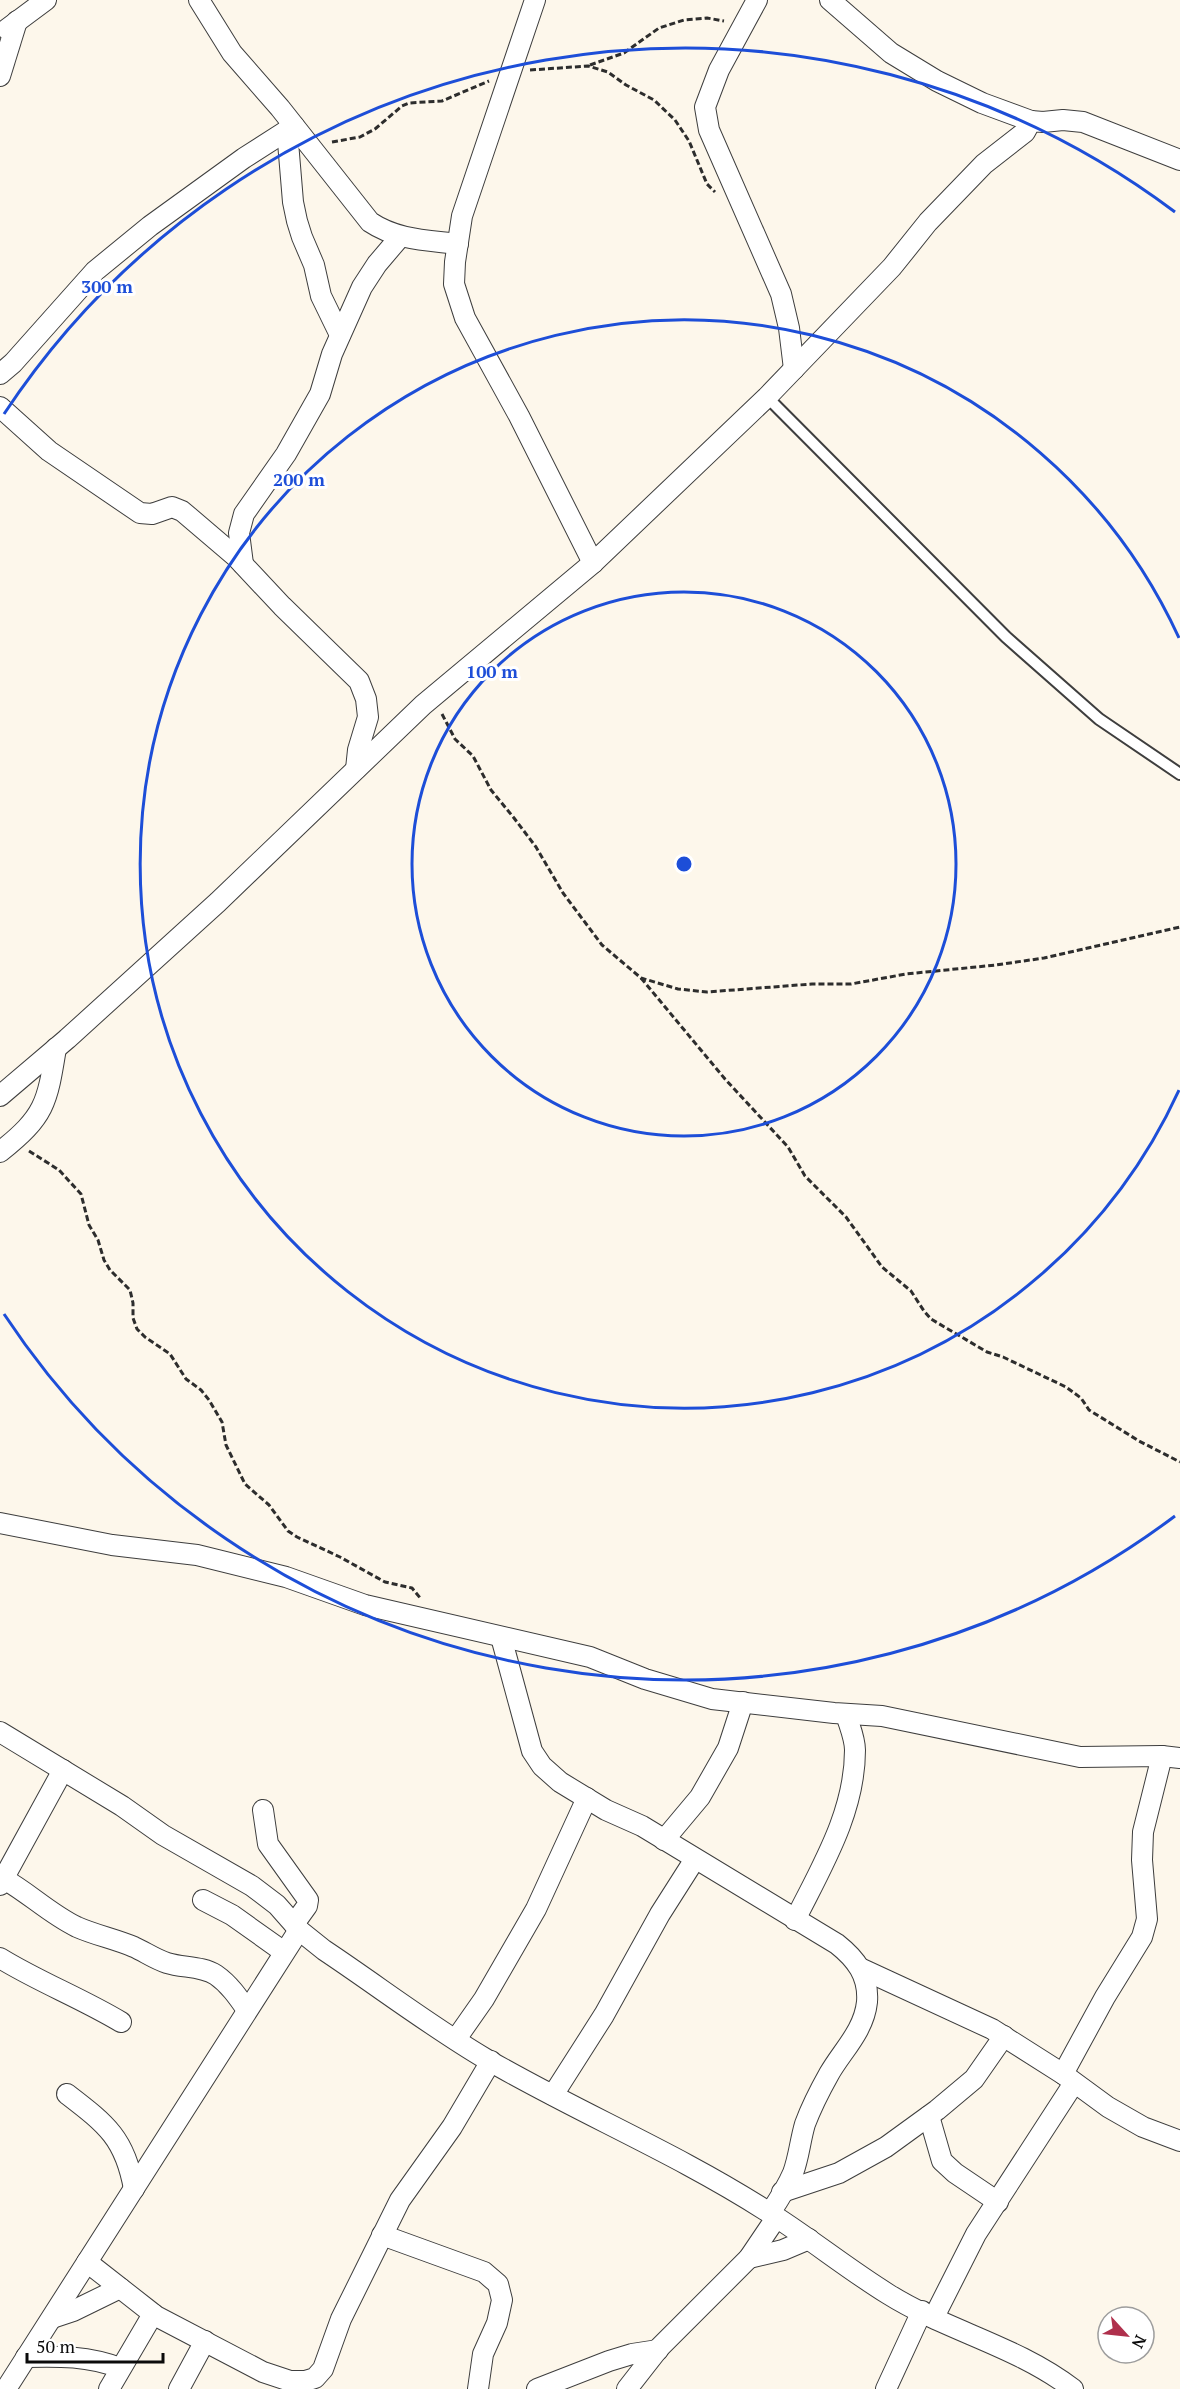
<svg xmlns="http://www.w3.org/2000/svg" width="1180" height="2389" viewBox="0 0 1180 2389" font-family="'PT Serif',serif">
  <rect width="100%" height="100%" fill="#fdf7eb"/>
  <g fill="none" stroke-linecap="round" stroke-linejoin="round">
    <g stroke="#3e3e3e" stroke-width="14">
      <polyline id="lane" points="767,397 1006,637 1099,719 1180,774"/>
    </g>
    <g stroke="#3e3e3e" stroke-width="22">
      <g id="street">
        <path d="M199,0L232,53L280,108L370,222C397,240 426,240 458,244"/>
        <polyline points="535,0 462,216 455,262 454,284 465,318 519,416 593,563"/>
        <polyline points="757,0 719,70 705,107 709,130 781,294 789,328 794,369"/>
        <polyline points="830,0 891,53 937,81 982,103 1031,121"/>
        <polyline points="7,29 46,0"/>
        <polyline points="0,76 17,21"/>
        <polyline points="287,130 293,202 297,221 302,237 314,265 321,296 340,335"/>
        <polyline points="0,374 13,363 95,271 150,226 244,158 294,126"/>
        <polyline points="0,407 49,451 140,513 152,514 172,507 182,511 236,557 282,606 359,681 366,699 368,717 358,750 356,769"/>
        <polyline points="243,564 239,533 244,514 286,454 320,394 332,354 362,287 377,264 400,237"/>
        <polyline points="0,1096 67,1039 218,902 423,705 593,563 767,397 892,267 928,222 984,164 1025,132 1031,121 1043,122 1063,120 1083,122 1180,160"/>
        <path d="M0,1152C45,1116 47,1104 56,1048"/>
        <polyline points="0,1523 112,1545 197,1555 286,1577 365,1605 590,1657 645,1679 712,1699 834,1713 882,1716 1080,1757 1162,1756 1180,1758"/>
        <path d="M501,1637L532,1751L542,1766L560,1782L606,1810L642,1826L837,1944C856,1959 869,1976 867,2002C864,2031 842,2051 829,2074C820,2090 811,2108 805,2124C800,2141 799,2157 793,2173C787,2187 778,2201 770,2213"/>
        <path d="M0,1732L122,1806L163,1835L252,1886L277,1905L299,1930L324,1950C378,1986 430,2026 486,2059C577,2112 676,2153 765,2210C807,2236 846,2268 888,2294C947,2331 1017,2346 1073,2389"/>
        <polyline points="263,1810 268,1844 308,1900 307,1906 294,1924"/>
        <polyline points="664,1840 700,1797 728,1748 743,1702"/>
        <path d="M4,1879C29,1893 50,1914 77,1927C95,1935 115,1939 134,1947C145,1952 155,1959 167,1963C183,1968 202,1966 216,1975C229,1984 238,1997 247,2010"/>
        <polyline points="0,1885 63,1770"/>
        <polyline points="203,1900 232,1915 284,1952"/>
        <path d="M795,1920C822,1866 855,1812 855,1750C855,1738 849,1725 846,1714"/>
        <path d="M0,1958C39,1982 81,1998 121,2022"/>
        <polyline points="860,1968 992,2029 1063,2074 1108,2107 1143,2127 1180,2141"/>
        <polyline points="456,2039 484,1999 536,1909 587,1798"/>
        <polyline points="1063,2074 1105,1997 1142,1937 1147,1919 1142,1860 1143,1832 1162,1756"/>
        <path d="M67,2094C106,2124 125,2138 134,2189"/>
        <polyline points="553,2095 604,2015 660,1914 695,1859"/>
        <polyline points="929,2116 942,2161 955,2173 998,2202"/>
        <polyline points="782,2192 839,2173 886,2147 937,2110 974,2079 1004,2036"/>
        <polyline points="382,2235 484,2272 498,2284 502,2300 497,2323 483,2354 478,2389"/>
        <polyline points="749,2258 783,2250 809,2239"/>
        <polyline points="87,2262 156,2316 263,2372 290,2381 305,2381 315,2378 323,2369 341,2319 400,2200 452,2127 491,2061"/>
        <polyline points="934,2317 976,2234 1074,2083"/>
        <polyline points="52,2318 73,2311 120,2288"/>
        <path d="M26,2357C59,2356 89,2356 120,2368"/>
        <polyline points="6,2389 299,1930"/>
        <polyline points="109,2389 153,2314"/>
        <polyline points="179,2389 205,2341"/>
        <polyline points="537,2389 609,2361 632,2354 658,2350"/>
        <polyline points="627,2389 659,2348 749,2258 776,2218"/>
        <polyline points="886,2389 922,2311"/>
      </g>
    </g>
    <g stroke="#2d2d2d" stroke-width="3" stroke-dasharray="6 3" stroke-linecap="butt">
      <polyline points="590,65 624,53 659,28 684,20 707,18 724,21"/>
      <polyline points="530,70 588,66 608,72 626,85 654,100 675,120 689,141 707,184 715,192"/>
      <polyline points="332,142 360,137 375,129 402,106 409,103 442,101 489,81"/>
      <polyline points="442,714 455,739 473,756 491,790 514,818 536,847 563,893 602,945 641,978 678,989 707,992 812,984 851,984 906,974 996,965 1044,958 1180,927"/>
      <polyline points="641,978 725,1079 788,1147 805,1176 846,1217 882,1267 911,1291 924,1311 931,1319 987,1352 1003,1357 1066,1387 1081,1398 1089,1410 1139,1441 1180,1462"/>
      <polyline points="29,1151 59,1170 81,1194 89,1225 98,1240 104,1260 110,1270 130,1290 133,1303 133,1318 137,1329 145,1337 170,1354 186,1379 201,1390 209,1400 222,1422 226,1445 245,1484 269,1505 288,1531 297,1537 340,1557 385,1582 412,1588 421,1599"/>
    </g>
    <use href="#lane" stroke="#fff" stroke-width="10"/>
    <use href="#street" stroke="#fff" stroke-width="20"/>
  </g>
  <g fill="none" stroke="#1d4ed8" stroke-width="3">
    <circle cx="684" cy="864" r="272"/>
    <path d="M1179 1090A544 544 0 1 1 1179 638"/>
    <path d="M1175 1516A816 816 0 0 1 4 1314M4 414A816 816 0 0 1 1175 212"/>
  </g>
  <circle cx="684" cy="864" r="9" fill="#1d4ed8" stroke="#fff" stroke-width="3"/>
  <g font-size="18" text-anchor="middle" font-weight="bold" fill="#1d4ed8" stroke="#fff" stroke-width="6" stroke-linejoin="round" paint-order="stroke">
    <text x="107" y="293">300 m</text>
    <text x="299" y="486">200 m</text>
    <text x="492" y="678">100 m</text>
  </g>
  <g transform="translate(1126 2335) rotate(117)"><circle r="28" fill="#ffffff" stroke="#9d9d9d" stroke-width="1.5"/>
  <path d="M0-4.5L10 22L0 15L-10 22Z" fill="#af304c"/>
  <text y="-9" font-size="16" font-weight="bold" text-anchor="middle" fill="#0b0b0b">N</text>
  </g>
  <path d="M27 2353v9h136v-9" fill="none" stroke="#0b0b0b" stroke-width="3"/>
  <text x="36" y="2353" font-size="18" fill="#0b0b0b" stroke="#ffffff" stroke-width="4.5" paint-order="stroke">50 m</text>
</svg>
